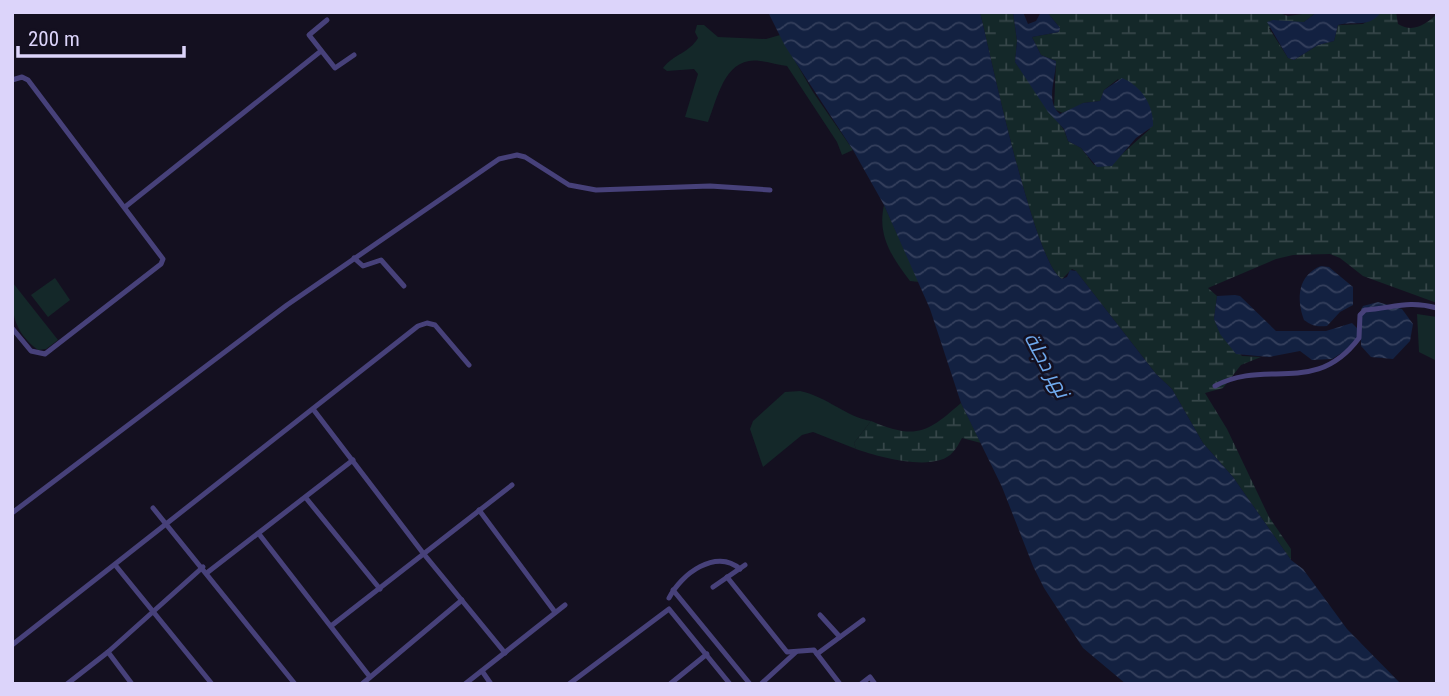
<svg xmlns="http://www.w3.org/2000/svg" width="1449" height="696" viewBox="0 0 1449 696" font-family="'Roboto Condensed',Cairo,sans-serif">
  <defs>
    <pattern id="wetland-marsh" width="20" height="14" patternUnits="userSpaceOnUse" patternTransform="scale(1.75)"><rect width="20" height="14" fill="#142829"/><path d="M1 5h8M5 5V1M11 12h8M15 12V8" fill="none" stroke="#364649"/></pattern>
    <pattern id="water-waves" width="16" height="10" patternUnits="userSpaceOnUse" patternTransform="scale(1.75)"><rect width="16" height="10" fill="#132141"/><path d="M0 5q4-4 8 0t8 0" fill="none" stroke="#35405d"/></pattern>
  </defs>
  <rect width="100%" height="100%" fill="#141020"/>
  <g fill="#142829">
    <path d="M697,25H704L718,37L766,39L780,35L813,92L853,150L842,155L837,142L787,66C778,65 769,62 760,61C725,56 718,97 708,122L685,117L698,74L694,69L667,71L663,68C674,54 689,53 698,38L695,32Z"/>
    <path d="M884,205L919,282L910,281C892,257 877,236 884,205Z"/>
    <polygon points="55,278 70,300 48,317 31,295"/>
    <path d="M13,283L58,340L46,349L38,350C13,331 11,313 13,283Z"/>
    <polygon points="1417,314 1437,317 1437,361 1419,352"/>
    <path d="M800,391C828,397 846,417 871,421L854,443L856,449L813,432L802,435L763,467L750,429L753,421L785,392Z"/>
  </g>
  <g fill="url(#wetland-marsh)">
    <path d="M980,12H1013L1017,41L1015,62L1064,130L1068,141L1081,148L1094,165L1113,162L1150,129L1118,79L1104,90L1100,101L1083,103L1065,114L1054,109L1056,61L1041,55L1032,37L1059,32L1060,28L1047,12H1276L1288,16L1317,12L1304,22L1269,28L1288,58L1294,60L1318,45L1334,41L1338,25L1363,24L1381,12H1396L1398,24C1413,33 1425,25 1437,14V303L1363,276L1340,258L1330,254L1293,255L1276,259L1208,288L1217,296L1214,319L1220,333L1242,356L1261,357L1241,365L1223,388L1205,393L1227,429L1269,517L1291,549V560L1233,477L1203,443L1172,389L1156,374L1076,271L1072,269L1062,279C1035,266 990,52 980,12Z"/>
    <path d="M961,403L981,443L962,438C959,443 957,448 953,452C936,473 878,457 856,449L854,443L871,421C916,440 927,433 961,403Z"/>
  </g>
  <g fill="url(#water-waves)">
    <path d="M768,12H980C990,52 1035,266 1062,279L1067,277L1070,270L1076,271L1156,374L1172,389L1203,443L1233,477L1291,560L1303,569L1347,629L1401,684H1126L1083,648L1044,588L1033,566L1002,487L961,403L930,309L884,205L853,150L785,46Z"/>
    <path d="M1013,12H1023L1028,24L1036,21L1041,12H1047L1060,28L1059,32L1032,37L1041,55L1056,61C1056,78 1045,102 1060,114L1083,103L1100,101L1104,90L1122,78C1141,86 1154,105 1153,126L1136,138L1112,166L1097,167L1081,148L1068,141L1064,129L1048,112L1015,62L1017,41Z"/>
    <path d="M1317,12H1381C1369,29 1355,20 1338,25L1334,41L1318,45L1294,60L1288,58L1267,22L1273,20L1304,22Z"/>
    <path d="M1321,266L1329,267L1353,287V305L1340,312L1327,326C1317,327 1312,326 1304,320C1296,298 1298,275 1321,266Z"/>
    <polygon points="1235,295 1240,296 1276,331 1326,331 1352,323 1359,330 1356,344 1332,359 1312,360 1300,351 1269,357 1236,354 1220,334 1214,319 1217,296"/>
    <polygon points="1378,302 1402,309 1413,324 1410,341 1393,359 1371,357 1361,346 1361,310 1363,306"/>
  </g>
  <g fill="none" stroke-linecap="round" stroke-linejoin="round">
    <g stroke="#47417a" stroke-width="5">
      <polyline points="327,20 309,35 335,68 354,55"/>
      <polyline points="12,80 22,77 28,80 163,259 161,264 45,354 31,351 12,328"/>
      <polyline points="125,207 321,51"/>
      <polyline points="354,258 363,266 381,260 404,286"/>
      <path d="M1215,386C1266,358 1315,397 1359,338L1360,315L1365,310C1393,308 1408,300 1437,308"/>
      <polyline points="313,409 423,553 505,653"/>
      <polyline points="306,498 380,589"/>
      <polyline points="153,508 295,684"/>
      <polyline points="479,510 555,612"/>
      <polyline points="12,513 287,305 499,159 517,155 525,157 569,185 596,190 710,186 770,190"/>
      <polyline points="259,534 370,677"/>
      <polyline points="116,566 212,684"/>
      <polyline points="208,572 353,460"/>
      <polyline points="727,577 787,652 814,650 840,684"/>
      <polyline points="713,587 745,565"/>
      <polyline points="673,590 750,684"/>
      <path d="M669,598C681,574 716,548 740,569"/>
      <polyline points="820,615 840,637"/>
      <polyline points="331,626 512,485"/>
      <polyline points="12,645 418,326 427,323 435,325 469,365"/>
      <polyline points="108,652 132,684"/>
      <polyline points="817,654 863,620"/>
      <polyline points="482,671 491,684"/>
      <polyline points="67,684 108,652 203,567"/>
      <polyline points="362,684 462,600"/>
      <polyline points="465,684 565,605"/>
      <polyline points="569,684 669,609 730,684"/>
      <polyline points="670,684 707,654"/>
      <polyline points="761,684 796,652"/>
      <polyline points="861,684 870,677 875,684"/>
    </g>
  </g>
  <g text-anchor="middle" stroke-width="5" stroke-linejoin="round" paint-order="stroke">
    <g font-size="21" font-style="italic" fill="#6fa9ed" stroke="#141020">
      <text transform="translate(1047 365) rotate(61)" y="7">نهر دجلة</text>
    </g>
  </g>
  <rect width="1449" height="696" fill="none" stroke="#dcd4fa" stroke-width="28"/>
  <path d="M18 46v10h166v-10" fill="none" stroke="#dcd4fa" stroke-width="3.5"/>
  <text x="28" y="46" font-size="21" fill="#dcd4fa" stroke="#141020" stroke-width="5" paint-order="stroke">200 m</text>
</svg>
